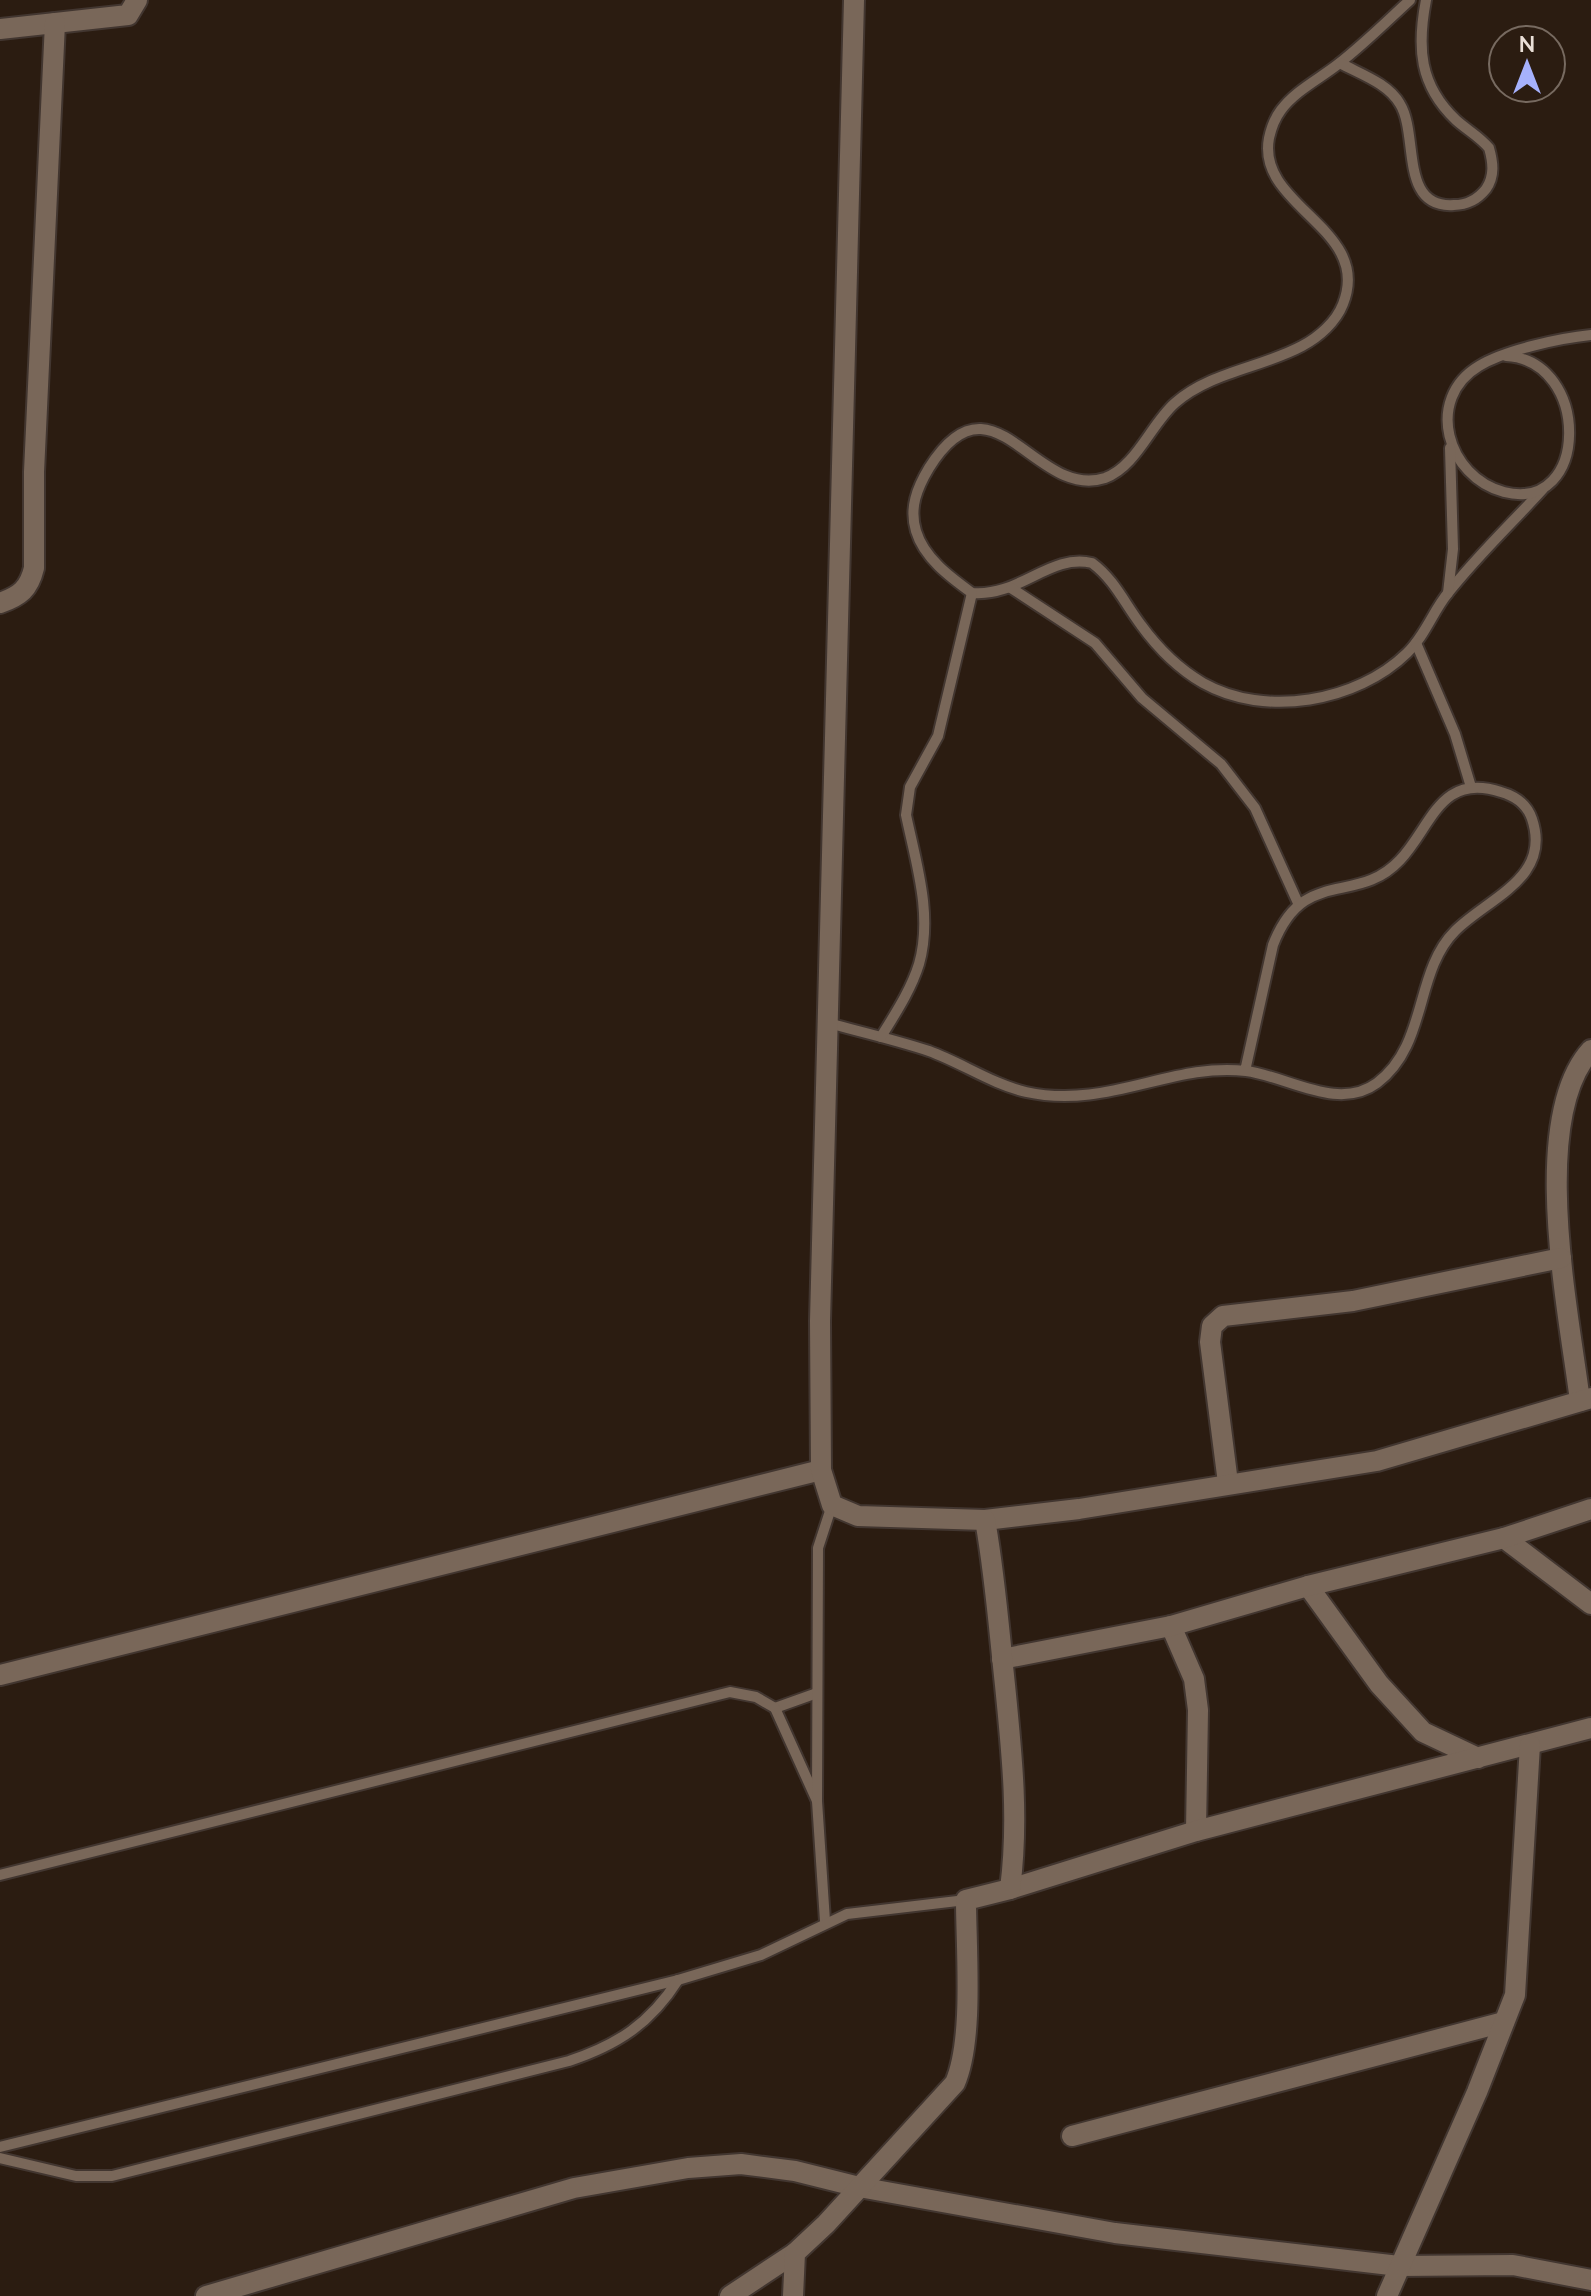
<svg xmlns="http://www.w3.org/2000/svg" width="1591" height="2296" viewBox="0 0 1591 2296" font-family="'Nunito Sans',sans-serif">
  <rect width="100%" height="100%" fill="#2b1c11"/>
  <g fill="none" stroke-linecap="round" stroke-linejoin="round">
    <g stroke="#423630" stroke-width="14">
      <g id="lane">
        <path d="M1410,0C1386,22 1363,45 1337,65C1319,79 1295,91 1281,110C1275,118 1271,129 1269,138C1256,207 1373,228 1343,304C1336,322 1319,337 1302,346C1261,368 1210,372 1175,403C1151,424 1136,467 1105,478C1035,501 993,365 929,468C917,488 909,508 916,531C924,558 950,577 972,593C1020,597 1050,553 1092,563C1114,579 1125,604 1141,625C1157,647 1179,669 1203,683C1265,718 1357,702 1407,653C1425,636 1433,611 1448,593C1477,556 1512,523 1543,489"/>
        <path d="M1340,63C1360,74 1388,83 1400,104C1419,135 1399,209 1454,205C1468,205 1478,199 1486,189C1495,176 1493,162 1489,148C1479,136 1467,130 1456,120C1419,85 1417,47 1426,0"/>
        <path d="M1506,356C1591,360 1590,514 1504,492C1447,477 1424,399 1479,366C1505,350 1561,338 1591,335"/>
        <polyline points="1011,588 1095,643 1142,698 1221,764 1255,808 1298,903"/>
        <polyline points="1448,593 1453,549 1450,448"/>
        <polyline points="1416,643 1455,734 1471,787"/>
        <path d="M828,1023C861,1032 896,1040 929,1051C962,1063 992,1084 1026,1092C1108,1110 1172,1062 1246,1071C1287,1076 1338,1112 1377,1083C1428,1045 1414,972 1455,931C1488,898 1552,878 1532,819C1527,804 1515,796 1501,792C1440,772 1432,826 1400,860C1356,907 1304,865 1273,945L1245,1071"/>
        <path d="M881,1037C895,1014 911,990 919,964C933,915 916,863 906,815L910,787L938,736L972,593"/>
        <polyline points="775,1708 817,1693"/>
        <polyline points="0,1875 730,1692 756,1697 775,1708 817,1801"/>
        <polyline points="825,1921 817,1801 818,1548 832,1505"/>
        <polyline points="0,2147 678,1980 761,1955 847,1914 966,1900"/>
        <path d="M0,2158L76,2176H112L569,2061C617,2045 650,2024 678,1980"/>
      </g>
    </g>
    <g stroke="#423630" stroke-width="24">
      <g id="street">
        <polyline points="0,29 128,15 137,0"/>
        <path d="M0,603C20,596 29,589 34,568V472L55,23"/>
        <path d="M1580,1401C1569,1313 1528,1119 1591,1050"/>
        <polyline points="1228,1483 1210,1342 1212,1326 1223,1316 1353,1301 1561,1258"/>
        <polyline points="985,1520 1079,1509 1377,1461 1591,1398"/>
        <polyline points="1504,1538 1591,1604"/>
        <polyline points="1308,1586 1379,1684 1423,1732 1478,1758"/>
        <polyline points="1171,1626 1194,1679 1198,1710 1196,1831"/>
        <polyline points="1002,1659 1171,1626 1308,1586 1504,1538 1591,1509"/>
        <polyline points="0,1675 821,1470"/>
        <polyline points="1010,1889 1196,1831 1591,1728"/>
        <polyline points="1072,2136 1504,2022"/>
        <polyline points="206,2296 574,2188 688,2168 741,2164 795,2171 859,2187 1115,2233 1399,2266 1513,2265 1591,2280"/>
        <polyline points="730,2296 795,2253"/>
        <path d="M793,2296L795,2253L826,2224L955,2083C974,2039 966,1950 966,1900L1010,1889C1019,1820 1012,1755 1005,1685C999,1630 995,1575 985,1520L858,1516L832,1505L821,1470L820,1321L854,0"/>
        <polyline points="1387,2296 1477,2092 1515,1995 1530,1745"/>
      </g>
    </g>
    <use href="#lane" stroke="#796759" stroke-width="10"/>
    <use href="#street" stroke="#796759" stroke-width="20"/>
  </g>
  <g transform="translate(1527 64)"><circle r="38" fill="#2b1c11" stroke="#776a60" stroke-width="2"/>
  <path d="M0-6L14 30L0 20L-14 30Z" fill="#a6b1fc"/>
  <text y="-12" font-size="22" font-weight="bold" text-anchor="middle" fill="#eadfd7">N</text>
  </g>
</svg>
